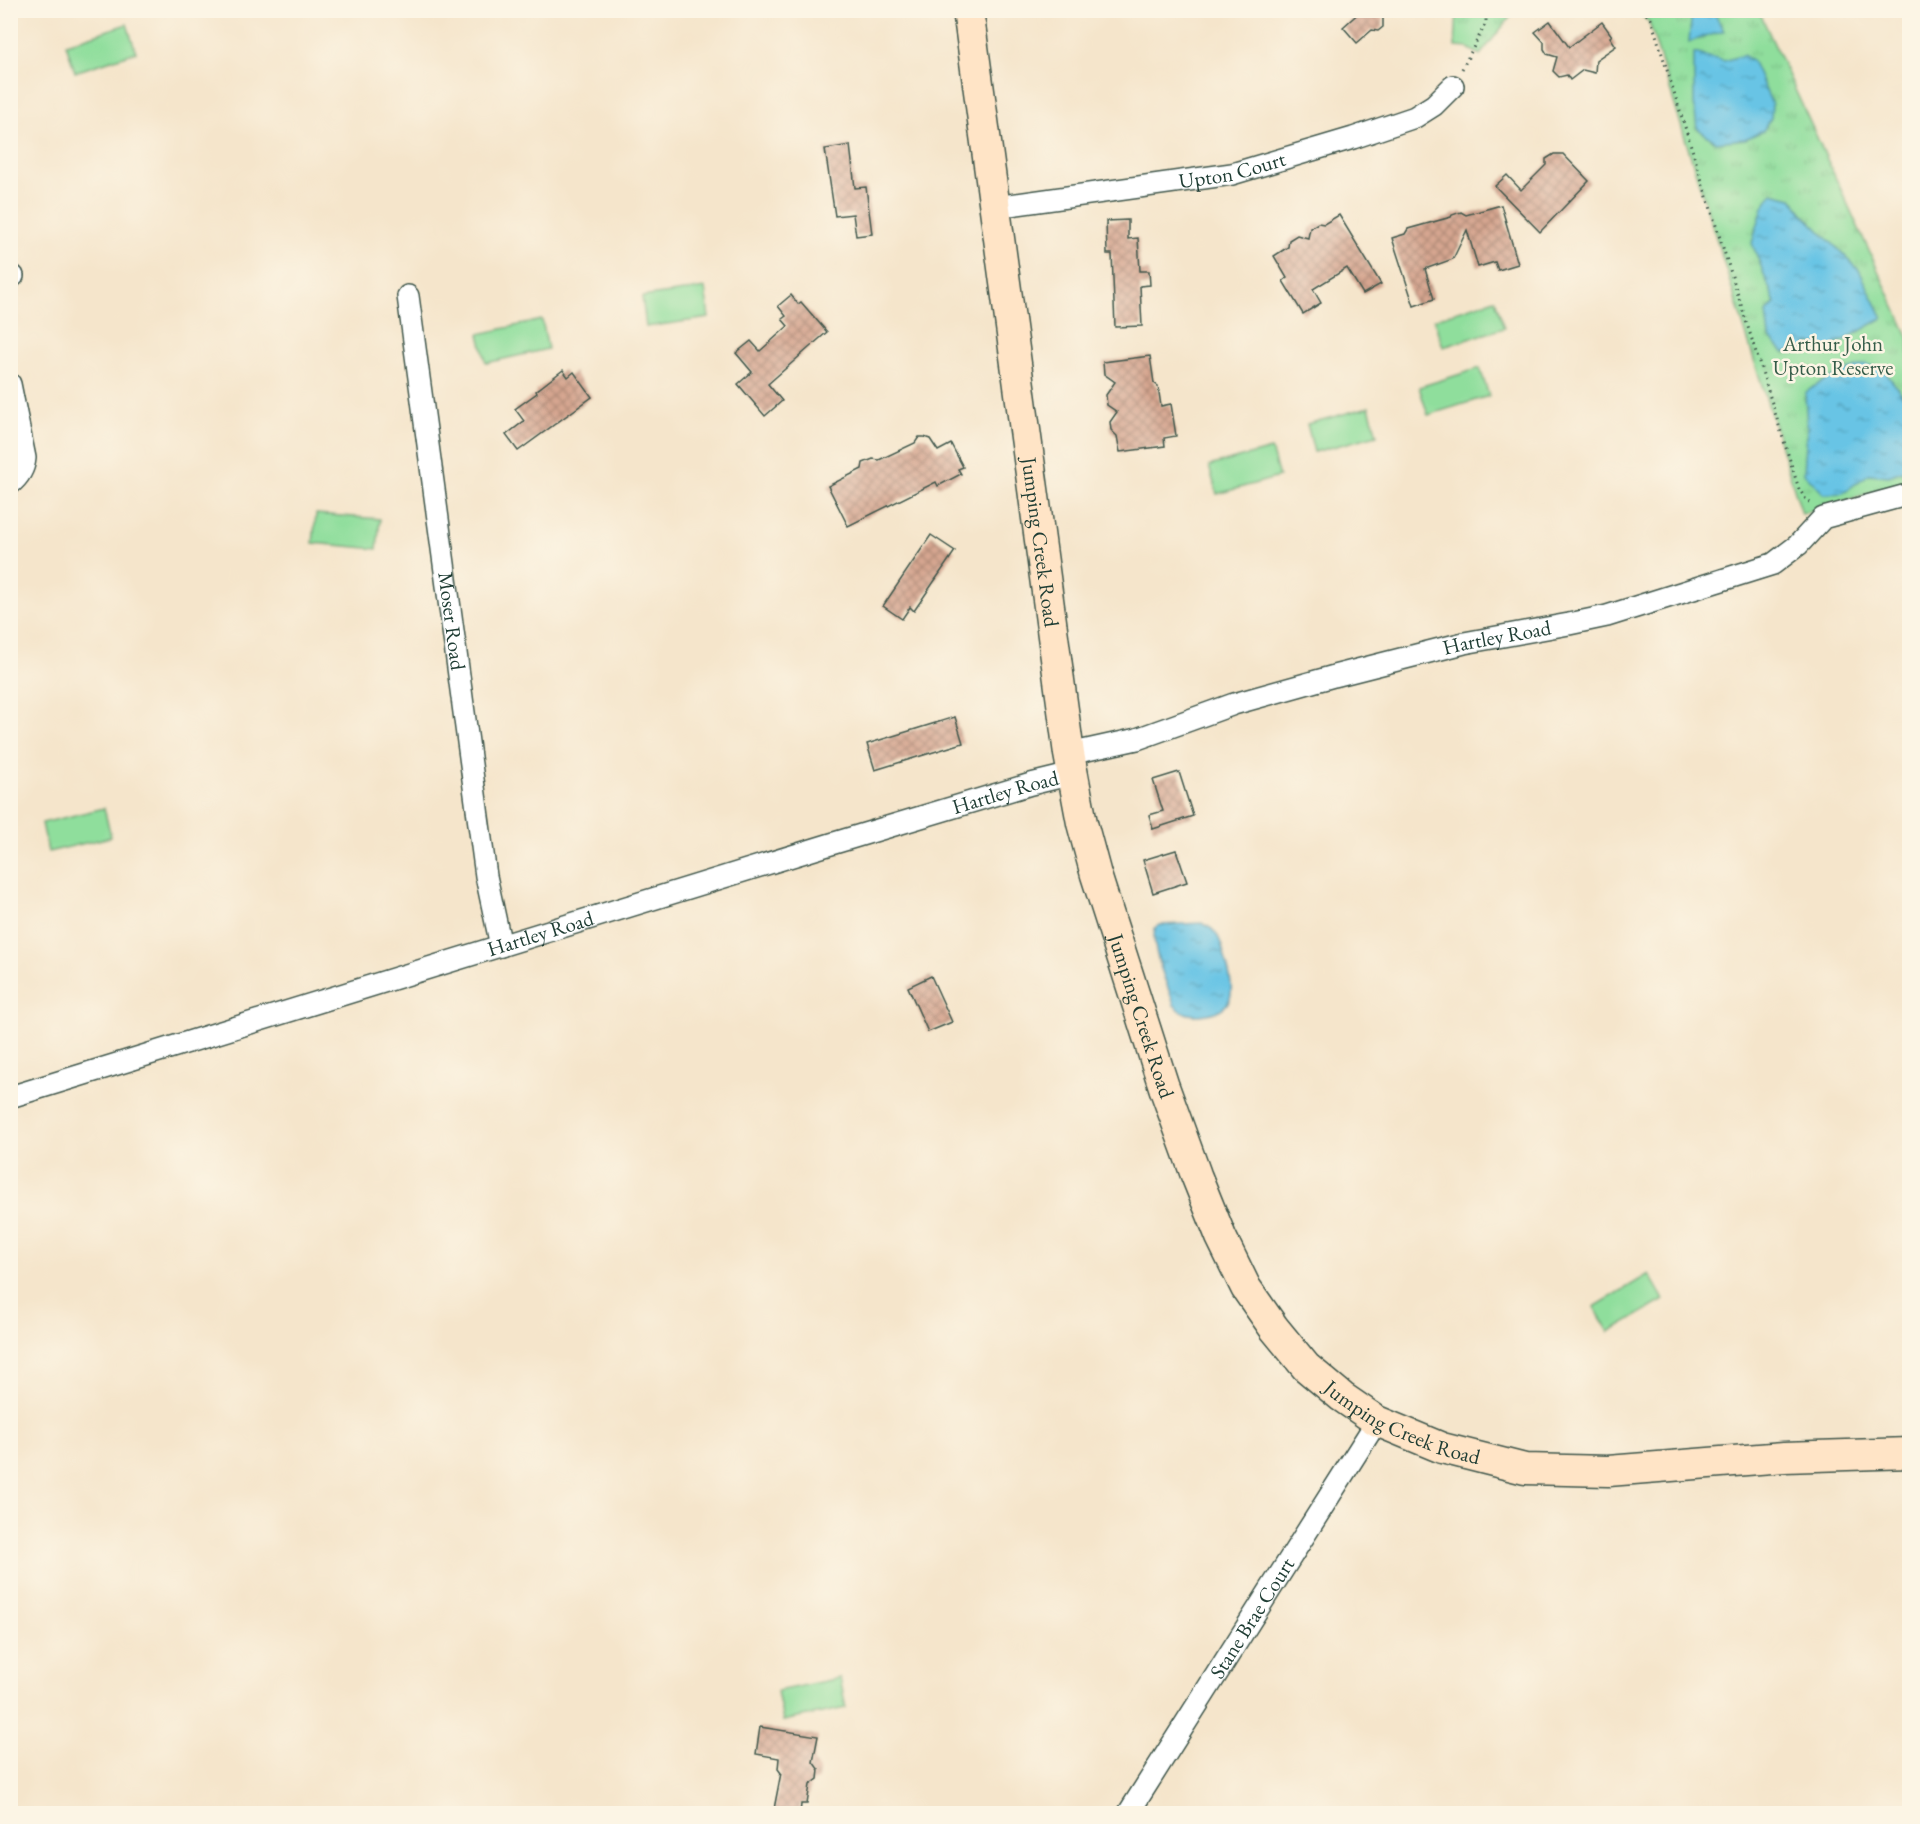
<svg xmlns="http://www.w3.org/2000/svg" width="1920" height="1824" viewBox="0 0 1920 1824" font-family="'EB Garamond',serif">
  <defs>
    <pattern id="park-tufts" width="24" height="20" patternUnits="userSpaceOnUse" patternTransform="scale(1.5)"><rect width="24" height="20" fill="#8fde9c"/><path d="M3 7l-1-3M5 7V3M7 7l1-3M15 17l-1-3M17 17v-4M19 17l1-3" fill="none" stroke="#7bbf87"/></pattern>
    <pattern id="water-ripples" width="26" height="14" patternUnits="userSpaceOnUse" patternTransform="scale(1.5)"><rect width="26" height="14" fill="#67c4e5"/><path d="M2 4q2-2 4 0t4 0M15 11q2-2 4 0t4 0" fill="none" stroke="#54a0ba"/></pattern>
    <pattern id="building-cross-hatch" width="8" height="8" patternUnits="userSpaceOnUse" patternTransform="scale(1.5)"><rect width="8" height="8" fill="#d6a690"/><path d="M0 0l8 8M0 8l8-8" fill="none" stroke="#ad8876"/></pattern>
  </defs>
  <rect width="100%" height="100%" fill="#fcf5e5"/>
  <filter id="ink" filterUnits="userSpaceOnUse"><feTurbulence type="fractalNoise" baseFrequency=".0167" numOctaves="2"/><feDisplacementMap in="SourceGraphic" scale="12" xChannelSelector="R" yChannelSelector="G"/><feConvolveMatrix kernelMatrix="1 2 1 2 8 2 1 2 1" color-interpolation-filters="sRGB"/></filter>
  <filter id="wash" filterUnits="userSpaceOnUse"><feTurbulence type="fractalNoise" baseFrequency=".008" numOctaves="4" result="noise"/><feDisplacementMap in="SourceGraphic" scale="24" xChannelSelector="R" yChannelSelector="G"/><feGaussianBlur stdDeviation="1.35" result="paint"/><feColorMatrix in="noise" values="0 0 0 0 0 0 0 0 0 0 0 0 0 0 0 0 0 1.4 0 .05"/><feComposite in="paint" operator="in"/></filter>
  <g filter="url(#wash)">
    <rect width="100%" height="100%" fill="#f5e5cb"/>
    <g fill="url(#park-tufts)" stroke="#578e68" stroke-width="1.5">
      <polygon points="1457,11 1457,10 1515,11 1480,55 1468,48 1455,47"/>
      <polygon points="1636,11 1759,11 1909,338 1909,481 1802,514 1649,22"/>
    </g>
    <g fill="#8fde9c" stroke="#578e68" stroke-width="1.5">
      <polygon points="127,24 136,52 75,72 66,44"/>
      <polygon points="705,288 709,318 646,327 642,297"/>
      <polygon points="1495,299 1504,328 1443,347 1434,319"/>
      <polygon points="542,320 548,349 486,363 479,334"/>
      <polygon points="1480,368 1489,396 1428,415 1419,387"/>
      <polygon points="1369,407 1377,435 1314,452 1307,424"/>
      <polygon points="1271,449 1279,477 1217,494 1209,466"/>
      <polygon points="316,514 380,519 377,549 313,543"/>
      <polygon points="104,808 111,837 48,852 42,823"/>
      <polygon points="1649,1274 1664,1300 1609,1332 1594,1307"/>
      <polygon points="840,1678 846,1708 783,1721 777,1691"/>
    </g>
    <g fill="url(#water-ripples)" stroke="#43808c" stroke-width="1.5">
      <polygon points="1692,11 1713,11 1724,31 1689,42"/>
      <polygon points="1694,53 1724,61 1743,55 1752,60 1772,104 1771,118 1763,131 1745,139 1716,142 1697,128 1694,104"/>
      <polygon points="1772,193 1792,198 1804,215 1859,270 1883,318 1830,348 1810,343 1802,353 1783,352 1769,337 1766,313 1775,303 1752,243 1763,207"/>
      <path d="M1866,364L1883,369L1909,403V468L1889,476L1869,474L1843,493L1824,494L1804,473L1807,427L1805,393C1823,379 1844,371 1866,364Z"/>
      <path d="M1202,923C1220,931 1221,943 1226,961C1234,990 1238,1012 1199,1015C1188,1015 1182,1013 1174,1005C1168,985 1150,948 1155,928L1160,925Z"/>
    </g>
    <g id="blocks">
      <g fill="url(#building-cross-hatch)">
        <polygon points="1362,10 1383,10 1383,27 1378,31 1372,30 1357,43 1343,27"/>
        <polygon points="1550,21 1569,47 1602,22 1612,36 1610,37 1616,46 1596,60 1595,73 1583,70 1570,80 1567,75 1559,77 1553,71 1557,57 1547,54 1544,49 1544,42 1535,32"/>
        <polygon points="850,145 855,188 866,187 872,234 856,236 853,214 835,216 825,149"/>
        <polygon points="1554,154 1563,154 1589,181 1540,232 1495,186 1507,175 1521,190 1546,165 1546,159"/>
        <polygon points="1501,205 1518,264 1498,270 1495,262 1478,267 1467,230 1453,259 1425,269 1434,299 1414,306 1392,238 1405,234 1408,229 1451,217 1452,215 1461,212 1466,215"/>
        <polygon points="1339,215 1381,284 1363,294 1347,268 1313,289 1321,303 1303,314 1283,281 1287,278 1274,256 1288,247 1289,240 1297,235 1308,238 1310,228 1318,223 1324,224"/>
        <polygon points="1128,220 1128,239 1138,238 1140,271 1149,271 1150,285 1140,286 1142,326 1115,327 1112,254 1107,254 1106,221"/>
        <polygon points="791,295 798,304 801,302 827,332 768,384 782,401 765,416 738,384 752,372 736,353 751,341 760,351 788,326 782,319 786,316 778,306"/>
        <polygon points="1150,356 1154,383 1158,386 1161,406 1171,404 1176,436 1164,438 1165,446 1120,452 1117,436 1111,430 1110,422 1117,412 1107,405 1106,395 1115,382 1104,374 1103,362"/>
        <polygon points="563,370 568,377 574,372 592,397 518,451 506,435 524,421 515,409 537,393 536,391"/>
        <polygon points="919,437 924,437 930,439 938,451 951,444 963,467 958,469 961,474 938,486 936,482 848,526 828,486 862,469 863,463 873,459 879,460 915,443"/>
        <polygon points="931,535 955,551 914,611 910,607 902,619 883,606"/>
        <polygon points="955,717 963,743 875,770 867,744"/>
        <polygon points="1179,772 1193,816 1153,829 1149,815 1163,811 1153,780"/>
        <polygon points="1176,850 1187,882 1153,893 1143,860"/>
        <polygon points="931,976 952,1022 928,1032 908,987"/>
        <polygon points="760,1727 818,1736 813,1762 819,1770 818,1779 810,1785 807,1804 801,1804 800,1814 773,1814 781,1773 778,1769 779,1758 756,1754"/>
      </g>
    </g>
  </g>
  <g filter="url(#ink)">
    <use href="#blocks" fill-opacity="0" stroke="#3f564b" stroke-width="1.5"/>
    <g fill="none" stroke-linecap="round" stroke-linejoin="round">
      <g stroke="#3f564b" stroke-width="24">
        <g id="street">
          <path id="s1" d="M995,207L1232,174L1353,138L1415,117L1434,105L1453,86"/>
          <polyline points="10,278 13,276"/>
          <path id="s2" d="M408,296L486,876L501,946"/>
          <path d="M10,384L25,458C24,469 19,477 10,484"/>
          <path id="s3" d="M1069,754L1137,739L1234,704L1334,676L1464,643L1569,624L1607,616L1773,564L1798,545L1823,518L1910,494"/>
          <path id="s4" d="M10,1097L831,844L1031,784L1072,774"/>
          <path id="s5" d="M1128,1814L1377,1421"/>
        </g>
      </g>
      <g stroke="#3f564b" stroke-width="33">
        <g id="secondary">
          <path id="s6" d="M968,10L1069,754L1082,823L1096,875L1164,1087L1196,1175L1221,1237L1246,1288L1274,1328L1306,1367L1342,1397L1377,1421L1442,1448L1525,1469L1608,1471L1784,1457L1910,1453"/>
        </g>
      </g>
      <g stroke="#3f564b" stroke-width="3" stroke-dasharray="1.5 4.5" stroke-linecap="butt">
        <polyline points="1642,10 1651,19 1799,489 1807,501 1812,503"/>
        <polyline points="1462,69 1486,23 1486,10"/>
      </g>
      <use href="#street" stroke="#fff" stroke-width="21"/>
      <use href="#secondary" stroke="#ffe4c6" stroke-width="30"/>
    </g>
  </g>
  <g text-anchor="middle" stroke-width="5" stroke-linejoin="round" paint-order="stroke">
    <g font-size="21" fill="#1f3d34" stroke="#fcf5e5">
      <text dy="7" stroke="none"><textPath href="#s1" startOffset="240">Upton Court</textPath></text>
      <text dy="7" stroke="none"><textPath href="#s6" startOffset="537">Jumping Creek Road</textPath></text>
      <text dy="7" stroke="none"><textPath href="#s2" startOffset="328">Moser Road</textPath></text>
      <text dy="7" stroke="none"><textPath href="#s3" startOffset="444">Hartley Road</textPath></text>
      <text dy="7" stroke="none"><textPath href="#s4" startOffset="1041">Hartley Road</textPath></text>
      <text dy="7" stroke="none"><textPath href="#s4" startOffset="555">Hartley Road</textPath></text>
      <text dy="7" stroke="none"><textPath href="#s6" startOffset="1023">Jumping Creek Road</textPath></text>
      <text dy="7" stroke="none"><textPath href="#s6" startOffset="1527">Jumping Creek Road</textPath></text>
      <text dy="7" stroke="none"><textPath href="#s5" startOffset="232">Stane Brae Court</textPath></text>
    </g>
    <g font-size="21" fill="#355d49" stroke="#fcf5e5">
      <text x="1833" y="351">Arthur John<tspan x="1833" dy="24">Upton Reserve</tspan></text>
    </g>
  </g>
  <rect width="1920" height="1824" fill="none" stroke="#fcf5e5" stroke-width="36"/>
</svg>
